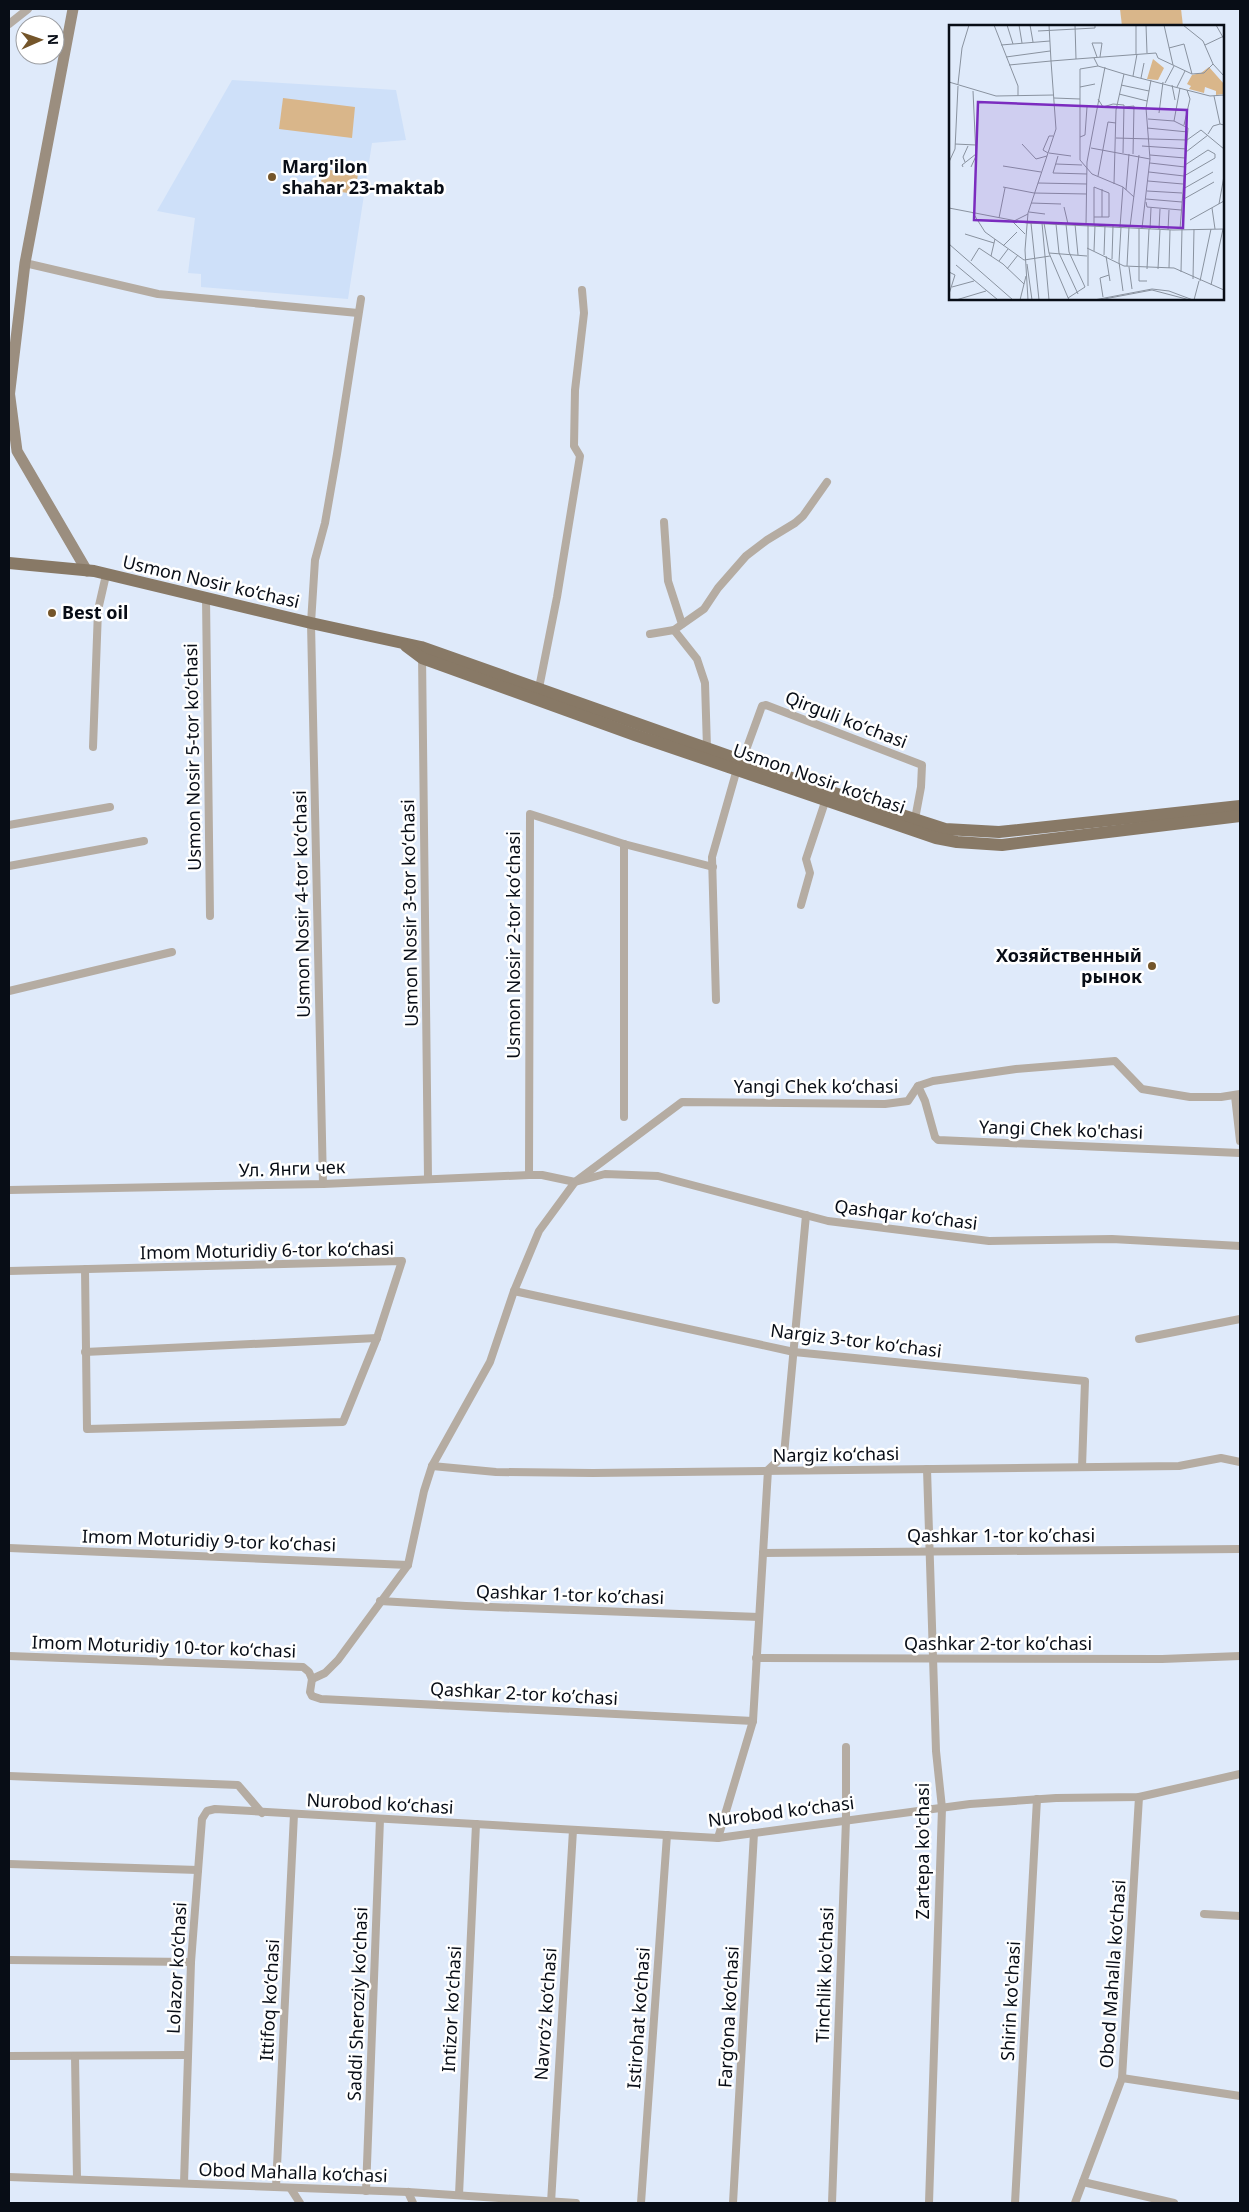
<svg xmlns="http://www.w3.org/2000/svg" width="1249" height="2212" viewBox="0 0 1249 2212" font-family="'Noto Sans',sans-serif">
  <rect width="100%" height="100%" fill="#dfeafa"/>
  <polygon fill="#cee0f9" points="232,80 396,90 406,140 372,143 348,299 201,287 201,274 188,273 195,218 157,211"/>
  <g fill="#d9b68a">
    <polygon points="1120,9 1181,9 1183,26 1122,26"/>
    <polygon points="283,98 355,107 352,138 279,129"/>
    <polygon points="323,169 358,174 355,194 320,189"/>
  </g>
  <g fill="none" stroke-linecap="round" stroke-linejoin="round">
    <g stroke="#b5aca2" stroke-width="8">
      <polyline points="9,24 28,9"/>
      <polyline points="25,263 158,294 358,313"/>
      <polyline points="664,522 668,581 682,624"/>
      <polyline points="206,598 210,916"/>
      <polyline points="650,634 674,630"/>
      <polyline points="422,654 428,1178"/>
      <polyline points="539,688 557,597 580,456 574,446 575,390 584,313 582,290"/>
      <polyline points="93,747 98,610 106,575"/>
      <polyline points="707,748 705,683 697,659 674,630 704,609 718,588 746,556 767,540 795,523 803,516 827,482"/>
      <polyline points="742,761 762,706 766,705 922,765 921,787 915,819"/>
      <polyline points="9,825 110,807"/>
      <polyline points="9,866 144,841"/>
      <polyline points="801,905 810,873 806,859 826,799"/>
      <polyline points="9,991 172,952"/>
      <polyline points="716,1000 712,857 737,769"/>
      <polyline points="918,1086 925,1101 935,1137 938,1140 1240,1153"/>
      <polyline points="1235,1096 1240,1141"/>
      <polyline points="624,1117 624,844"/>
      <polyline points="529,1175 530,814 624,844 713,867"/>
      <polyline points="323,1184 311,623 315,560 325,523 337,454 361,299"/>
      <polyline points="9,1190 323,1184 529,1175 542,1175 575,1182 605,1174 658,1176 828,1221 989,1241 1112,1239 1240,1246"/>
      <polyline points="9,1271 402,1261 377,1338 343,1422 87,1429 85,1269"/>
      <polyline points="514,1291 794,1352 1085,1381 1082,1467"/>
      <polyline points="1139,1339 1240,1319"/>
      <polyline points="85,1352 377,1338"/>
      <polyline points="432,1466 496,1472 593,1473 1179,1466 1221,1458 1240,1462"/>
      <polyline points="927,1469 936,1751 942,1808 929,2203"/>
      <polyline points="9,1548 408,1565"/>
      <polyline points="763,1553 1240,1549"/>
      <polyline points="380,1601 466,1606 759,1617"/>
      <polyline points="9,1656 303,1667 309,1672 312,1679"/>
      <polyline points="756,1658 1162,1659 1240,1656"/>
      <polyline points="312,1679 325,1673 338,1660 408,1565 424,1491 432,1466 490,1362 514,1291 539,1231 575,1182 682,1102 885,1104 908,1101 918,1086 933,1081 1016,1069 1115,1061 1142,1089 1190,1097 1221,1097 1240,1094"/>
      <polyline points="312,1679 310,1692 312,1696 321,1699 753,1721"/>
      <polyline points="9,1776 238,1785 262,1813"/>
      <polyline points="718,1838 753,1721 768,1470 784,1455 806,1215"/>
      <polyline points="9,1864 198,1870"/>
      <polyline points="1204,1914 1240,1916"/>
      <polyline points="9,1960 191,1962"/>
      <polyline points="9,2056 187,2055"/>
      <polyline points="75,2056 77,2179"/>
      <polyline points="1122,2078 1240,2096"/>
      <polyline points="9,2177 408,2192 576,2203"/>
      <polyline points="1083,2182 1174,2203"/>
      <polyline points="184,2183 191,1962 202,1819 207,1811 215,1809 718,1838 970,1804 1056,1798 1139,1797 1240,1774"/>
      <polyline points="276,2187 294,1814"/>
      <polyline points="291,2189 300,2203"/>
      <polyline points="366,2191 380,1819"/>
      <polyline points="408,2192 413,2203"/>
      <polyline points="459,2195 476,1824"/>
      <polyline points="551,2203 573,1830"/>
      <polyline points="641,2203 667,1835"/>
      <polyline points="733,2203 754,1833"/>
      <polyline points="832,2203 846,1820 846,1747"/>
      <polyline points="1015,2203 1037,1799"/>
      <polyline points="1075,2203 1122,2078 1139,1797"/>
    </g>
    <g stroke="#9b8e7f" stroke-width="11">
      <polyline points="9,390 17,451 87,571"/>
      <polyline points="9,398 25,263 73,9"/>
    </g>
    <g stroke="#887966" stroke-width="12">
      <polyline points="9,563 94,571 311,623 421,647 831,792 945,829 999,832 1240,806"/>
      <polyline points="406,646 422,658 635,735 936,838 957,842 1002,845 1240,816"/>
    </g>
  </g>
  <g fill="#74552a" stroke="#fff" stroke-width="2">
    <circle cx="272" cy="177" r="5"/>
    <circle cx="52" cy="613" r="5"/>
    <circle cx="1152" cy="966" r="5"/>
  </g>
  <g text-anchor="middle" stroke-width="5" stroke-linejoin="round" paint-order="stroke">
    <g font-size="18" font-weight="bold" fill="#080d16" stroke="#fff" text-anchor="start">
      <text x="282" y="173">Marg'ilon<tspan x="282" dy="21">shahar 23-maktab</tspan></text>
      <text x="62" y="619">Best oil</text>
      <text x="1142" y="962" text-anchor="end">Хозяйственный<tspan x="1142" dy="21">рынок</tspan></text>
    </g>
    <g font-size="18" fill="#080d16" stroke="#fff">
      <text transform="translate(211 582) rotate(13)" y="6">Usmon Nosir ko‘chasi</text>
      <text transform="translate(846 720) rotate(21)" y="6">Qirguli koʻchasi</text>
      <text transform="translate(193 757) rotate(-91)" y="6">Usmon Nosir 5-tor koʻchasi</text>
      <text transform="translate(819 779) rotate(19)" y="6">Usmon Nosir ko‘chasi</text>
      <text transform="translate(302 904) rotate(-91)" y="6">Usmon Nosir 4-tor koʻchasi</text>
      <text transform="translate(410 913) rotate(-91)" y="6">Usmon Nosir 3-tor koʻchasi</text>
      <text transform="translate(514 945) rotate(-90)" y="6">Usmon Nosir 2-tor koʻchasi</text>
      <text x="816" y="1093">Yangi Chek koʻchasi</text>
      <text transform="translate(1061 1130) rotate(2)" y="6">Yangi Chek ko'chasi</text>
      <text transform="translate(292 1169) rotate(-2)" y="6">Ул. Янги чек</text>
      <text transform="translate(906 1215) rotate(7)" y="6">Qashqar koʻchasi</text>
      <text transform="translate(267 1251) rotate(-1)" y="6">Imom Moturidiy 6-tor koʻchasi</text>
      <text transform="translate(856 1341) rotate(7)" y="6">Nargiz 3-tor koʻchasi</text>
      <text transform="translate(836 1455) rotate(-1)" y="6">Nargiz koʻchasi</text>
      <text x="1001" y="1542">Qashkar 1-tor koʼchasi</text>
      <text transform="translate(209 1541) rotate(2)" y="6">Imom Moturidiy 9-tor koʻchasi</text>
      <text transform="translate(570 1595) rotate(2)" y="6">Qashkar 1-tor koʼchasi</text>
      <text x="998" y="1650">Qashkar 2-tor koʼchasi</text>
      <text transform="translate(164 1647) rotate(2)" y="6">Imom Moturidiy 10-tor koʻchasi</text>
      <text transform="translate(524 1694) rotate(3)" y="6">Qashkar 2-tor koʼchasi</text>
      <text transform="translate(380 1804) rotate(3)" y="6">Nurobod koʻchasi</text>
      <text transform="translate(781 1812) rotate(-7)" y="6">Nurobod koʻchasi</text>
      <text transform="translate(923 1851) rotate(-90)" y="6">Zartepa ko'chasi</text>
      <text transform="translate(177 1968) rotate(-87)" y="6">Lolazor ko‘chasi</text>
      <text transform="translate(1113 1974) rotate(-86)" y="6">Obod Mahalla ko‘chasi</text>
      <text transform="translate(825 1975) rotate(-88)" y="6">Tinchlik ko'chasi</text>
      <text transform="translate(270 2000) rotate(-87)" y="6">Ittifoq ko‘chasi</text>
      <text transform="translate(1011 2001) rotate(-87)" y="6">Shirin ko'chasi</text>
      <text transform="translate(358 2004) rotate(-88)" y="6">Saddi Sheroziy koʻchasi</text>
      <text transform="translate(452 2009) rotate(-87)" y="6">Intizor koʻchasi</text>
      <text transform="translate(546 2014) rotate(-86)" y="6">Navro‘z ko‘chasi</text>
      <text transform="translate(729 2017) rotate(-87)" y="6">Farg‘ona ko‘chasi</text>
      <text transform="translate(639 2018) rotate(-86)" y="6">Istirohat ko‘chasi</text>
      <text transform="translate(293 2173) rotate(2)" y="6">Obod Mahalla ko‘chasi</text>
    </g>
  </g>
  <g transform="translate(949 25)">
    <rect width="275" height="275" fill="#dfeafa"/>
    <path d="M204,34L215,43L209,55L198,54ZM260,42L275,59V69L267,70V66L256,62L255,68L240,64L242,61L238,59L243,50L252,48Z" fill="#d9b68a"/>
    <path fill="none" stroke="#89929f" stroke-width="1" d="M45,0L69,61V71M58,0L64,19M70,0L73,18M81,0L84,17M187,0V29M197,0L198,28M215,0L224,40M234,0L254,16L264,39L275,51M267,0L275,14M89,6L146,3V0M52,20L101,16M256,20L275,11M220,23L235,19L243,49M57,32L101,26M148,32L143,18H153L151,32M145,33L149,41L175,49L261,71L275,70M127,34L207,28L209,33L243,49L255,48L264,39M60,40L102,36L100,0M149,41L131,44V135L143,149L174,162L185,172M184,51L188,29M192,53L195,38M0,57L47,71L105,70M216,58L225,41M9,59L13,23L20,0M172,60L200,66M223,60L226,75M131,62L146,59M228,62L236,46M170,69L198,76M265,71L271,99L275,100M105,73L131,74M149,74L154,82L164,79L175,80L174,128M176,82L185,81L184,129M210,88L214,57M199,94L225,96L239,103L231,204M225,96L231,63M235,100L241,74L238,65M198,103L239,107M259,109L264,101L271,99M131,112L136,110L138,82M167,113L238,115L252,105L275,124M6,119L27,120M73,119L87,134L98,131M193,121L238,124M142,123L201,134M237,127L259,110M99,128L94,125L100,111H104M100,128L122,131M201,130L236,133M109,131L104,148L138,149M0,137L6,124L9,61M16,137L14,132L19,121M201,138L236,142M107,139L133,140M54,141L92,147M14,142L13,140L27,129M22,142L27,131L24,66M200,147L235,151L266,133V129L259,125L236,140M149,151L159,97L167,98M199,156L234,159M89,158L138,159M165,159L167,85L175,49M54,162L85,168L138,169M153,164V192M234,164L264,147M177,165L180,129M198,166L233,168M197,174L233,177M233,175L265,157M197,177L198,182L232,185M82,178L112,179M270,179L275,151M115,182L119,199M0,183L78,198M263,183L266,204M80,187L96,189M24,188L36,207L75,235L101,231M50,193L56,163M241,195L275,176M65,196L79,189M64,197L76,209M78,198L224,205L275,204M82,198L90,275M93,198L100,275M95,198L100,228L120,275M107,199L110,228L129,269M117,199L120,227L136,262L119,273M126,199L129,230M145,199V162L160,168V192H145M137,200L138,137L156,42M171,202L174,162M172,202L170,237L174,266M181,202L190,130M190,203V256H198M193,203L201,134L197,83L202,55M201,204L202,183M210,204L211,184M219,205L220,185M16,209L45,218M0,219L64,275M54,221L68,207M138,223L175,241L225,243L275,265M145,226L146,200M100,228L138,231M155,230L156,200M42,231L46,214M157,231L161,256M163,234L164,201M22,236L30,223L54,239L75,259M50,236L59,224M78,239L83,275M7,240L49,275M178,241L180,202M180,242L183,264M220,243L221,205M58,244L69,230M198,244L200,204M209,244L211,204M0,247L6,250L0,269M232,247L233,204M244,254L245,204M251,256L262,204M262,260L274,204M139,261V200M3,262L25,256M154,272L151,253L160,250M7,275L37,266M71,275L77,251M79,275L76,225L79,188L107,104L102,36L127,34L126,0M145,275L203,264L220,266L244,275M150,275L203,265L241,275M245,275L250,256"/>
    <path fill="#7b2cbf" fill-opacity="0.15" stroke="#7b2cbf" stroke-width="2.5" d="M29,77L238,85L234,203L25,195Z"/>
    <rect width="275" height="275" fill="none" stroke="#080d16" stroke-width="2.5"/>
  </g>
  <rect width="1249" height="2212" fill="none" stroke="#080d16" stroke-width="20"/>
  <g transform="translate(40 40) rotate(88)"><circle r="24" fill="#ffffff" stroke="#9c9ea2"/>
  <path d="M0-4L9 19L0 12L-9 19Z" fill="#74552a"/>
  <text y="-8" font-size="14" font-weight="bold" text-anchor="middle" fill="#080d16">N</text>
  </g>
</svg>
